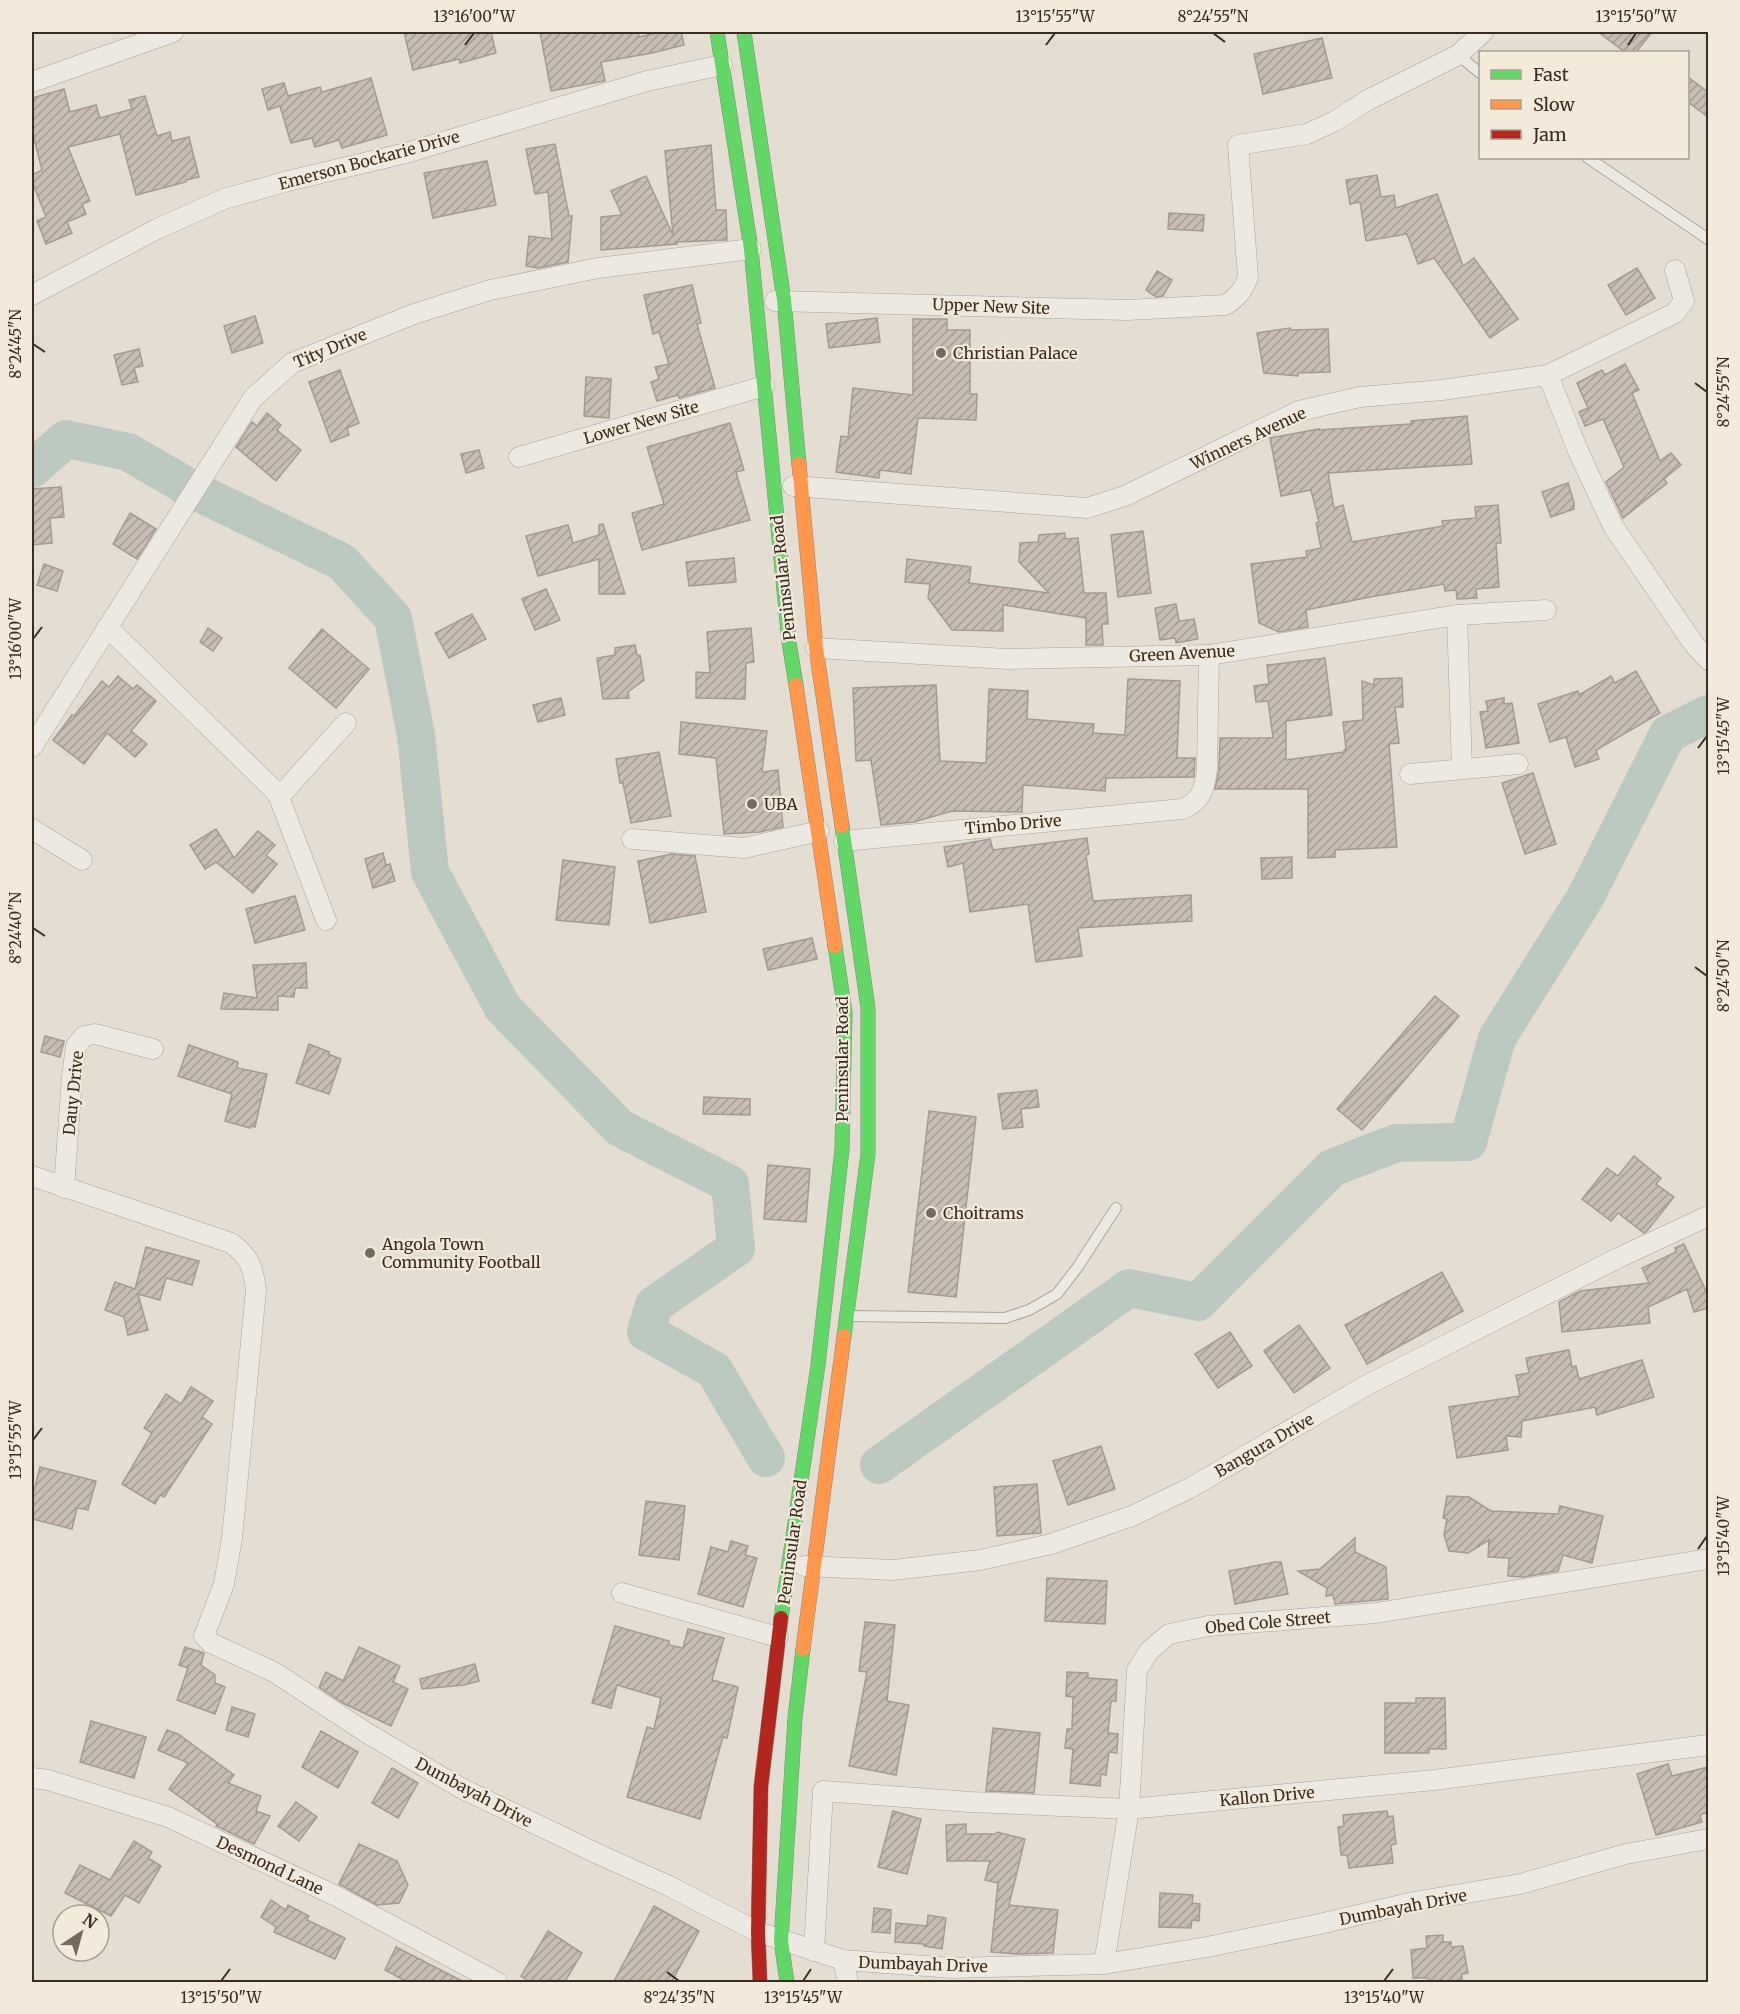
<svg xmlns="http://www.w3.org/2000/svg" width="1740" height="2014" viewBox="0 0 1740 2014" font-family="Merriweather,serif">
  <defs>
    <pattern id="building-hatch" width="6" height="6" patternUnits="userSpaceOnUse" patternTransform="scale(1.5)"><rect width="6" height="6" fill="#c8bdb3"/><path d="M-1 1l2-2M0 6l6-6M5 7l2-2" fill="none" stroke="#a39a91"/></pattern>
  </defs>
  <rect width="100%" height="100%" fill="#e4ddd2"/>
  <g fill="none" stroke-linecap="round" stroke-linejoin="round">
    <g stroke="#bcc9c0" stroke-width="38">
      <polyline points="32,469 66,439 128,452 195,491 342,562 393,618 416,735 430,872 503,1008 620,1128 730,1184 736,1248 654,1305 646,1332 714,1370 766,1458"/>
      <polyline points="879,1465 1129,1288 1198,1302 1332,1168 1396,1143 1468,1142 1497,1038 1585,898 1668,734 1708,714"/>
    </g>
  </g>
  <g fill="url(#building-hatch)" stroke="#a59a91" stroke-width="1.5">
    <polygon points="404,32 491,32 496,53 460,63 459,59 413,70"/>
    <polygon points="540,32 638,32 639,37 660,32 681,32 684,45 652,53 601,62 605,81 551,91"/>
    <polygon points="1598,32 1652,32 1636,52 1625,52"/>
    <polygon points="1322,38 1332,78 1263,94 1254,54"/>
    <polygon points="1688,77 1708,92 1708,117 1688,102"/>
    <polygon points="371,78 387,135 342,148 339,140 315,147 312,138 291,143 280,106 268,110 262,89 284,83 288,96 320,87 322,92"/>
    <polygon points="64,89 70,112 96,105 100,118 132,109 129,100 145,96 157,136 170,132 172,141 189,137 199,177 186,180 186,182 136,195 120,134 68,147 90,201 82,204 86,214 67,222 72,233 46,244 37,221 46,217 32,181 32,175 42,170 32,131 32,98"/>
    <polygon points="555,144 569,216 572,216 568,262 538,268 526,266 529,236 552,239 548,192 535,194 526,149"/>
    <polygon points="711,145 716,210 726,210 727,240 676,242 677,244 601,250 601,217 622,215 611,191 646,176 673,235 665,151"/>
    <polygon points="487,161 496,205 433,218 424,173"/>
    <polygon points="1377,175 1381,197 1394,195 1396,208 1437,194 1463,266 1474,258 1518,319 1490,338 1434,258 1418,264 1407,234 1366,241 1360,202 1350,204 1346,180"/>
    <polygon points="1169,213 1204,215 1203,231 1168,229"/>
    <polygon points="1637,268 1655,298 1626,315 1608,285"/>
    <polygon points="1157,271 1172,280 1163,296 1156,297 1146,290"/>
    <polygon points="692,285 701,323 697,324 715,388 679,398 678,395 657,401 651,382 659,379 655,367 669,364 659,332 653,334 644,295"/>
    <polygon points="255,316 263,343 232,353 224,326"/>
    <polygon points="877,318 880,342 829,348 826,324"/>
    <polygon points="913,319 947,319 947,330 970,330 970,394 977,394 976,420 918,418 911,474 880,470 879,478 836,472 841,436 848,437 853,388 913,395"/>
    <polygon points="1290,328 1291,330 1328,329 1330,372 1298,373 1298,376 1264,373 1257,333"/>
    <polygon points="139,349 143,366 134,368 138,382 122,385 114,355"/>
    <polygon points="1625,364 1639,390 1632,393 1660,461 1671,453 1681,465 1664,479 1667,483 1623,518 1606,482 1624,467 1603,419 1585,426 1579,412 1588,408 1577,383 1602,370 1605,375"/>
    <polygon points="340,370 359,423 347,428 349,435 331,442 309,382"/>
    <polygon points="586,377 611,379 609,418 584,416"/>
    <polygon points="267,413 281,425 277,430 301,450 276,481 236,447 252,422 257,426"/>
    <polygon points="1467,416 1472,464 1328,473 1334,508 1343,505 1352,542 1443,526 1442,521 1476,518 1475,507 1498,505 1501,543 1496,543 1499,587 1476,589 1477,598 1457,599 1456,590 1445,591 1444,584 1365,598 1306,610 1308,627 1279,632 1259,623 1251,564 1307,557 1306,551 1321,548 1316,523 1319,522 1311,490 1281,496 1270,438 1319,429 1319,430 1411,424 1411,421"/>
    <polygon points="730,423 744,470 736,472 750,520 642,550 632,513 664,504 647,447"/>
    <polygon points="479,450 484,468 466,473 461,454"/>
    <polygon points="1568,483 1574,502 1574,509 1551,517 1542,492"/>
    <polygon points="61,487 64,517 50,518 52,543 32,545 32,489"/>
    <polygon points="130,513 156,529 137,559 113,544"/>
    <polygon points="603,524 625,594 599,594 599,559 538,576 526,536 568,525 573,543 599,535 599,525"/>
    <polygon points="1143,531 1151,593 1118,597 1111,535"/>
    <polygon points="1065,533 1065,539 1078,538 1084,593 1106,593 1108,624 1102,624 1103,645 1086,645 1086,618 1003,605 1003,631 952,630 928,598 930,584 905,582 907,559 971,567 969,583 1049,593 1019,562 1020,543 1038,542 1039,535"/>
    <polygon points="734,558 736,582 689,586 686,562"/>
    <polygon points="44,564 63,571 57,591 37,585"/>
    <polygon points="546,589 560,620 535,630 522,599"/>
    <polygon points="1176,604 1179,621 1194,619 1198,639 1176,643 1175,638 1160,640 1155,608"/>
    <polygon points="472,614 486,639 449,658 435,633"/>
    <polygon points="208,628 222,638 213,651 200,642"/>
    <polygon points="751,628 754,662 746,663 745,699 696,698 696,672 710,673 707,632"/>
    <polygon points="322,629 369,669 336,708 289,668"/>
    <polygon points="635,645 637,655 640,655 644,680 628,692 629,698 603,699 597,658 615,655 615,648"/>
    <polygon points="1325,658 1332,715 1286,721 1286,760 1344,752 1344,750 1346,749 1343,722 1363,720 1362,681 1374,685 1374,679 1402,678 1403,707 1395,707 1399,743 1389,744 1397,847 1335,850 1335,857 1308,858 1308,789 1215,789 1219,770 1220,738 1273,738 1268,701 1256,702 1254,686 1269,684 1267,665"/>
    <polygon points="1636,671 1660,713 1596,750 1599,759 1575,767 1566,737 1550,742 1538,704 1578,691 1579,695 1611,676 1615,683"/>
    <polygon points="118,676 133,689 137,685 156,701 131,731 147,744 135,757 107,733 84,764 53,740 72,715 74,716 102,681 109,687"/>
    <polygon points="1128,679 1180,681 1177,758 1195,758 1194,777 1106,778 1105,791 1023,785 1022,812 952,811 914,822 881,825 871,760 856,761 853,688 936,685 940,761 986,763 989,689 1028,691 1027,719 1094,724 1093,733 1125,735"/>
    <polygon points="561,698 565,715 538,722 533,705"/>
    <polygon points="1504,698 1504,704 1512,703 1519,743 1486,748 1480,712 1488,711 1486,701"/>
    <polygon points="681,722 767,731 762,772 778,770 783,827 760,832 724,834 716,758 679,754"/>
    <polygon points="659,752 671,816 631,823 623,783 620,783 616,759"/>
    <polygon points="1533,773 1556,844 1525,854 1502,783"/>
    <polygon points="216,829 234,858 258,831 275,845 266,855 277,864 253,893 216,862 205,869 190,845"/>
    <polygon points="1087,838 1089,854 1086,855 1093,901 1191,895 1192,921 1078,928 1082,956 1036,962 1028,904 970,912 963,863 948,867 944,847 990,839 993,850"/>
    <polygon points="383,853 386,865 390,864 395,881 373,888 365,859"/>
    <polygon points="672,854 695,856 706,912 650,923 638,861"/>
    <polygon points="1292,857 1292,878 1262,879 1261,858"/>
    <polygon points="563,860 615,867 609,925 556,920"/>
    <polygon points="295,896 305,930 255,943 246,909"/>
    <polygon points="812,938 817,959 768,970 763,949"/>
    <polygon points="306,963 307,988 295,988 294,997 278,996 278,1010 221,1009 224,993 257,998 253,965"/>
    <polygon points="1435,996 1459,1016 1362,1130 1337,1109"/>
    <polygon points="45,1036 64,1041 60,1057 41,1052"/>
    <polygon points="309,1044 329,1052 328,1054 341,1059 329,1094 296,1083"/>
    <polygon points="189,1045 238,1062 237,1068 267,1074 255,1127 251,1126 250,1128 225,1121 232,1094 178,1076"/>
    <polygon points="1037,1090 1039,1107 1021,1109 1023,1127 1003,1129 998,1094"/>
    <polygon points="704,1097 750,1099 750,1115 703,1114"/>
    <polygon points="929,1111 976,1117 956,1297 908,1292"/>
    <polygon points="1634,1156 1661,1178 1656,1184 1674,1197 1647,1231 1644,1233 1618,1213 1611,1221 1582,1199 1607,1168 1618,1176"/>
    <polygon points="768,1165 810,1169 806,1222 764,1219"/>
    <polygon points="1684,1244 1708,1295 1708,1308 1694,1312 1687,1289 1648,1307 1650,1323 1562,1332 1559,1302 1580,1291 1649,1283 1642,1268 1676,1252 1675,1248"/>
    <polygon points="146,1247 199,1261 192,1285 166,1278 160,1300 138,1294 148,1330 128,1335 124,1317 105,1310 115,1282 135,1289"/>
    <polygon points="1442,1272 1463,1311 1367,1364 1345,1325"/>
    <polygon points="1299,1325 1330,1368 1294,1393 1264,1351"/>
    <polygon points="1230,1332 1252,1366 1218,1388 1195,1354"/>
    <polygon points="1569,1350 1572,1367 1576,1366 1579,1379 1642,1360 1654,1397 1597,1415 1595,1407 1522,1421 1521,1437 1506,1436 1508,1450 1457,1458 1449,1407 1520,1396 1516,1375 1529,1373 1526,1358"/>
    <polygon points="191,1387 213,1401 202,1417 212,1424 164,1497 160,1495 155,1504 122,1484 152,1433 144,1428 166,1394 181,1404"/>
    <polygon points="1101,1446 1115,1489 1068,1505 1053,1461"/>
    <polygon points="40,1467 96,1481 88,1510 77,1508 72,1529 32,1519 32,1498"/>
    <polygon points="1037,1484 1041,1533 997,1536 994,1487"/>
    <polygon points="1447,1496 1469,1497 1491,1511 1558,1514 1560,1506 1603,1516 1592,1563 1563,1555 1558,1571 1524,1577 1508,1576 1509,1558 1488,1557 1489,1540 1468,1553 1449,1551 1444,1535 1447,1519 1443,1518"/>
    <polygon points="646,1501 685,1506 679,1560 639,1555"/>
    <polygon points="1355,1538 1355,1552 1386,1567 1388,1599 1335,1604 1333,1595 1326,1596 1327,1588 1298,1571 1320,1569"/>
    <polygon points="731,1541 748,1546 745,1555 757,1558 743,1607 698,1594 711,1547 728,1552"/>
    <polygon points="1274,1562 1281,1562 1288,1594 1235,1604 1229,1571"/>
    <polygon points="1047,1578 1107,1581 1105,1624 1045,1621"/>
    <polygon points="865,1622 895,1625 887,1701 909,1705 896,1775 849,1766 867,1672 859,1671"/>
    <polygon points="615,1626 669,1641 669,1645 683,1648 688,1629 724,1638 712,1680 738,1687 727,1738 723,1737 700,1819 627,1797 647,1727 654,1729 661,1698 617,1685 611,1708 592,1703"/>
    <polygon points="185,1647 204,1653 201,1665 215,1675 215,1683 225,1687 215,1714 177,1700 188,1668 179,1665"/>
    <polygon points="359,1647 400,1666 393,1682 408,1689 391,1726 343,1703 319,1687 326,1672 343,1681"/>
    <polygon points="475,1664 479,1681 464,1685 422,1689 420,1679"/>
    <polygon points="1067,1672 1088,1673 1088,1678 1117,1680 1116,1701 1111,1701 1108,1733 1118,1734 1117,1753 1109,1752 1106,1775 1101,1774 1100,1786 1070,1783 1073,1749 1065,1748 1067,1729 1072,1729 1073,1697 1066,1696"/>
    <polygon points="1416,1698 1445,1698 1446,1749 1429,1749 1429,1753 1385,1753 1385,1703 1416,1703"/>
    <polygon points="232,1707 255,1714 248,1737 226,1730"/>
    <polygon points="91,1721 146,1737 134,1778 80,1762"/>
    <polygon points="993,1728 1040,1733 1034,1793 986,1791"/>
    <polygon points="167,1730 178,1734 234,1775 228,1783 261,1796 256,1811 270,1816 254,1844 216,1826 217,1824 169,1789 188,1763 158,1750"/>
    <polygon points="321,1731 358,1752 338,1788 302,1767"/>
    <polygon points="1668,1764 1672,1776 1708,1767 1708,1812 1700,1815 1702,1822 1656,1835 1637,1774"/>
    <polygon points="392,1768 418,1783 398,1818 372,1803"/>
    <polygon points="296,1802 317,1817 299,1841 278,1826"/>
    <polygon points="893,1811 921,1819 907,1874 878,1867"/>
    <polygon points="1387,1811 1388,1817 1393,1816 1396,1844 1391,1845 1393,1863 1349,1868 1347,1855 1341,1855 1338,1827 1344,1826 1343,1815"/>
    <polygon points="966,1824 966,1834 996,1834 997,1832 1025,1839 1009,1905 1058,1910 1053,1953 1017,1954 991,1952 998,1883 985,1880 990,1861 947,1861 946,1825"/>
    <polygon points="134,1841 152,1852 148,1858 161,1866 139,1903 125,1895 111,1916 65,1893 80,1865 110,1880"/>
    <polygon points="359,1844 397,1861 408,1885 399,1903 377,1905 339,1884"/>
    <polygon points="1160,1893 1193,1895 1192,1903 1200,1904 1199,1921 1192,1920 1191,1928 1159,1927"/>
    <polygon points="271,1900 286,1910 288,1905 309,1916 307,1920 345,1938 335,1959 274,1932 276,1927 261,1917"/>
    <polygon points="654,1906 699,1931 671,1983 613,1983"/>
    <polygon points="874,1908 891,1910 890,1933 872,1932"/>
    <polygon points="928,1915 946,1918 942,1949 924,1946 924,1944 895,1942 896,1923 927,1926"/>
    <polygon points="548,1931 582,1953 564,1983 531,1983 521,1976"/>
    <polygon points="1443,1935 1443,1942 1451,1942 1451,1947 1463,1946 1468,1973 1462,1974 1462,1983 1429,1983 1428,1978 1413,1978 1411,1950 1427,1948 1426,1936"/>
    <polygon points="396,1947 466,1983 409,1983 385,1970"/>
  </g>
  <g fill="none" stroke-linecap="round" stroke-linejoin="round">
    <g stroke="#aaa39a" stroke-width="12">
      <g id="lane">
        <polyline points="1458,55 1480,73"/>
        <polyline points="1588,158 1708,239"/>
        <polyline points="848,1316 1005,1318 1029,1310 1057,1294 1077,1268 1116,1208"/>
      </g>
    </g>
    <g stroke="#aaa39a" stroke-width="21">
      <g id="street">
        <polyline points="32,82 173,32"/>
        <polyline points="32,295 157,229 224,199 288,181 406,153 647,81 722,65"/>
        <path d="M775,301L1127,310L1225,305C1238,297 1243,291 1248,277L1238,145L1307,134L1335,121L1368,100L1458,55L1483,32"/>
        <polyline points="1548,375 1578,451 1613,526 1693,643 1708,660"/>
        <polyline points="519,457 764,386"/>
        <polyline points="793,486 1087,508 1125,496 1299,411 1360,397 1442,390 1548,375 1675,313 1684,301 1675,270"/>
        <polyline points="1457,615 1462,769"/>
        <polyline points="107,627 274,790 279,797 326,920"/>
        <polyline points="816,648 1007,659 1209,655 1457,615 1546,610"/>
        <polyline points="32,747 253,398 292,363 414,314 490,290 598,268 751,249"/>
        <polyline points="1410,774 1518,764"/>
        <polyline points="279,797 346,723"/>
        <polyline points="32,829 82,860"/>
        <polyline points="632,839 744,848 819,831"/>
        <path d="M844,841L1182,809C1201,802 1205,788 1207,769L1209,655"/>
        <path d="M32,1176L231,1243C250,1257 253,1267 256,1290L232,1538L224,1584L204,1636L211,1643L274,1672L367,1733L459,1787L598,1854L667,1885L758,1932L843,1960L953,1968L1104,1964L1207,1947L1315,1925L1414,1902L1520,1884L1626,1854L1708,1839"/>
        <polyline points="64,1188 72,1077 76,1046 84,1036 95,1034 153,1049"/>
        <polyline points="804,1566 893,1570 980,1560 1051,1544 1132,1516 1190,1488 1367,1385 1618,1258 1708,1216"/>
        <polyline points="622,1593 778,1637"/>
        <polyline points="32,1778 48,1780 168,1817 336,1896 497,1982"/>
        <polyline points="814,1951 823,1791 970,1802 1129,1809 1434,1780 1708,1745"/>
        <polyline points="843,1960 848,1982"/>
        <polyline points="1104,1964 1129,1809 1137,1670 1149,1651 1169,1634 1208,1626 1376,1613 1708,1559"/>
      </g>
    </g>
    <g stroke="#8f8881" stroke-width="15">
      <g id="fast">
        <polyline points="717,32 751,249 789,642 796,685"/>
        <polyline points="744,32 784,300 799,464"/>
        <polyline points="842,826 868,1008 868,1154 844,1336"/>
        <polyline points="781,1618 818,1365 842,1149 845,1012 835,946"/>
        <polyline points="787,1982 781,1941 795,1718 803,1649"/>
      </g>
    </g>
    <g stroke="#8f8881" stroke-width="15">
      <g id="slow">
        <polyline points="799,464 816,648 842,826"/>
        <polyline points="796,685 835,946"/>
        <polyline points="803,1649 844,1336"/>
      </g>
    </g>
    <g stroke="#8f8881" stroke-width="15">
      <polyline id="jam" points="760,1982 758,1932 761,1786 781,1618"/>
    </g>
    <use href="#lane" stroke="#ece9e3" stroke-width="10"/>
    <use href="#street" stroke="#ece9e3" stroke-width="20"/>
    <use href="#fast" stroke="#63d668" stroke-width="14"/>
    <use href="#slow" stroke="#ff974d" stroke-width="14"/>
    <use href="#jam" stroke="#b3261e" stroke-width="14"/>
  </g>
  <path fill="none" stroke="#392c23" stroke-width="2" d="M1213,33L1225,42M465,45L474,33M1046,45L1055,33M1628,45L1636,33M33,344L45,352M1695,383L1707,392M33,639L42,627M1698,748L1707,736M33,928L45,936M1695,967L1707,976M33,1440L42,1428M1698,1549L1707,1536M667,1972L679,1981M221,1981L230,1969M803,1981L811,1969M1384,1981L1393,1969"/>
  <g fill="#756a60" stroke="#f3eada" stroke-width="2">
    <circle cx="941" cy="353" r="6"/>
    <circle cx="752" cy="804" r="6"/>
    <circle cx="931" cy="1213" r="6"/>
    <circle cx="370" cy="1253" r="6"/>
  </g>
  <g text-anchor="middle" stroke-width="4.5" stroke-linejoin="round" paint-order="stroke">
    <g font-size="16" fill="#392c23" stroke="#f3eada">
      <text transform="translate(369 160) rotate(-15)" y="6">Emerson Bockarie Drive</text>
      <text transform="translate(991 306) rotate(2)" y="6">Upper New Site</text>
      <text transform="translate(330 348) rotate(-23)" y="6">Tity Drive</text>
      <text transform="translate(641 422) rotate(-16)" y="6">Lower New Site</text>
      <text transform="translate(1248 438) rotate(-25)" y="6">Winners Avenue</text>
      <text transform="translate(783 578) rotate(-96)" y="6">Peninsular Road</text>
      <text transform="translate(1182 653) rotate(-3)" y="6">Green Avenue</text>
      <text transform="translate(1013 824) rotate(-5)" y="6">Timbo Drive</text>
      <text transform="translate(842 1059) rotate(-90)" y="6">Peninsular Road</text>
      <text transform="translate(73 1093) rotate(-84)" y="6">Dauy Drive</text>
      <text transform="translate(1264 1445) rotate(-30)" y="6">Bangura Drive</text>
      <text transform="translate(792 1542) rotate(-82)" y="6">Peninsular Road</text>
      <text transform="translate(1268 1622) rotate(-5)" y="6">Obed Cole Street</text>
      <text transform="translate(474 1792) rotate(28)" y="6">Dumbayah Drive</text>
      <text transform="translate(1267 1796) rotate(-5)" y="6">Kallon Drive</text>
      <text transform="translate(270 1865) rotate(25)" y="6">Desmond Lane</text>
      <text transform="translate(1403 1907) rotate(-11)" y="6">Dumbayah Drive</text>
      <text transform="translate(923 1964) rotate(2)" y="6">Dumbayah Drive</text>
    </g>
    <g font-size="16" fill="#392c23" stroke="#f3eada" text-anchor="start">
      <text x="953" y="359">Christian Palace</text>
      <text x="764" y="810">UBA</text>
      <text x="943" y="1219">Choitrams</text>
      <text x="382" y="1250">Angola Town<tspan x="382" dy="18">Community Football</tspan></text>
    </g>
  </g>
  <rect width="1740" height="2014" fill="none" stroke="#f3eada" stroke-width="66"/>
  <rect x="1479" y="51" width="210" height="108" fill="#f3eada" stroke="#a99e91" stroke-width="1.5"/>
  <rect x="1491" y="70" width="30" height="9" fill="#63d668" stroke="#a99e91" stroke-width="1.5"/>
  <text x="1533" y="81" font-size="18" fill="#392c23">Fast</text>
  <rect x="1491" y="100" width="30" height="9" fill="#ff974d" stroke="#a99e91" stroke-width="1.5"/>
  <text x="1533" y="111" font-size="18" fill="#392c23">Slow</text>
  <rect x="1491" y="130" width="30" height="9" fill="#b3261e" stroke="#a99e91" stroke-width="1.5"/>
  <text x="1533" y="141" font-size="18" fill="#392c23">Jam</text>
  <g transform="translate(81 1933) rotate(36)"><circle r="28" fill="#f3eada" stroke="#a99e91" stroke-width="1.5"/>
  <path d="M0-4.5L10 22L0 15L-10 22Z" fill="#756a60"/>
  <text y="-9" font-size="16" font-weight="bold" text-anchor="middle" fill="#392c23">N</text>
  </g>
  <rect x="33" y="33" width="1674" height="1948" fill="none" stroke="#392c23" stroke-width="2"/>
  <g font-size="15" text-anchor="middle" fill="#392c23">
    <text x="474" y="22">13°16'00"W</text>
    <text x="1055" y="22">13°15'55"W</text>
    <text x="1213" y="22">8°24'55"N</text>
    <text x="1636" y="22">13°15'50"W</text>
    <text transform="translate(16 344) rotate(-90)" y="5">8°24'45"N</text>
    <text transform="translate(1724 392) rotate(-90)" y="5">8°24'55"N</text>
    <text transform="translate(16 639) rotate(-90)" y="5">13°16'00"W</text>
    <text transform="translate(1724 736) rotate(-90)" y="5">13°15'45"W</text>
    <text transform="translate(16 928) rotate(-90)" y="5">8°24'40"N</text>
    <text transform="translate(1724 976) rotate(-90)" y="5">8°24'50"N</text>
    <text transform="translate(16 1440) rotate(-90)" y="5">13°15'55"W</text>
    <text transform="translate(1724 1536) rotate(-90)" y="5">13°15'40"W</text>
    <text x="221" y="2003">13°15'50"W</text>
    <text x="679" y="2003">8°24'35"N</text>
    <text x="803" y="2003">13°15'45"W</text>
    <text x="1384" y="2003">13°15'40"W</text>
  </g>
</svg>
